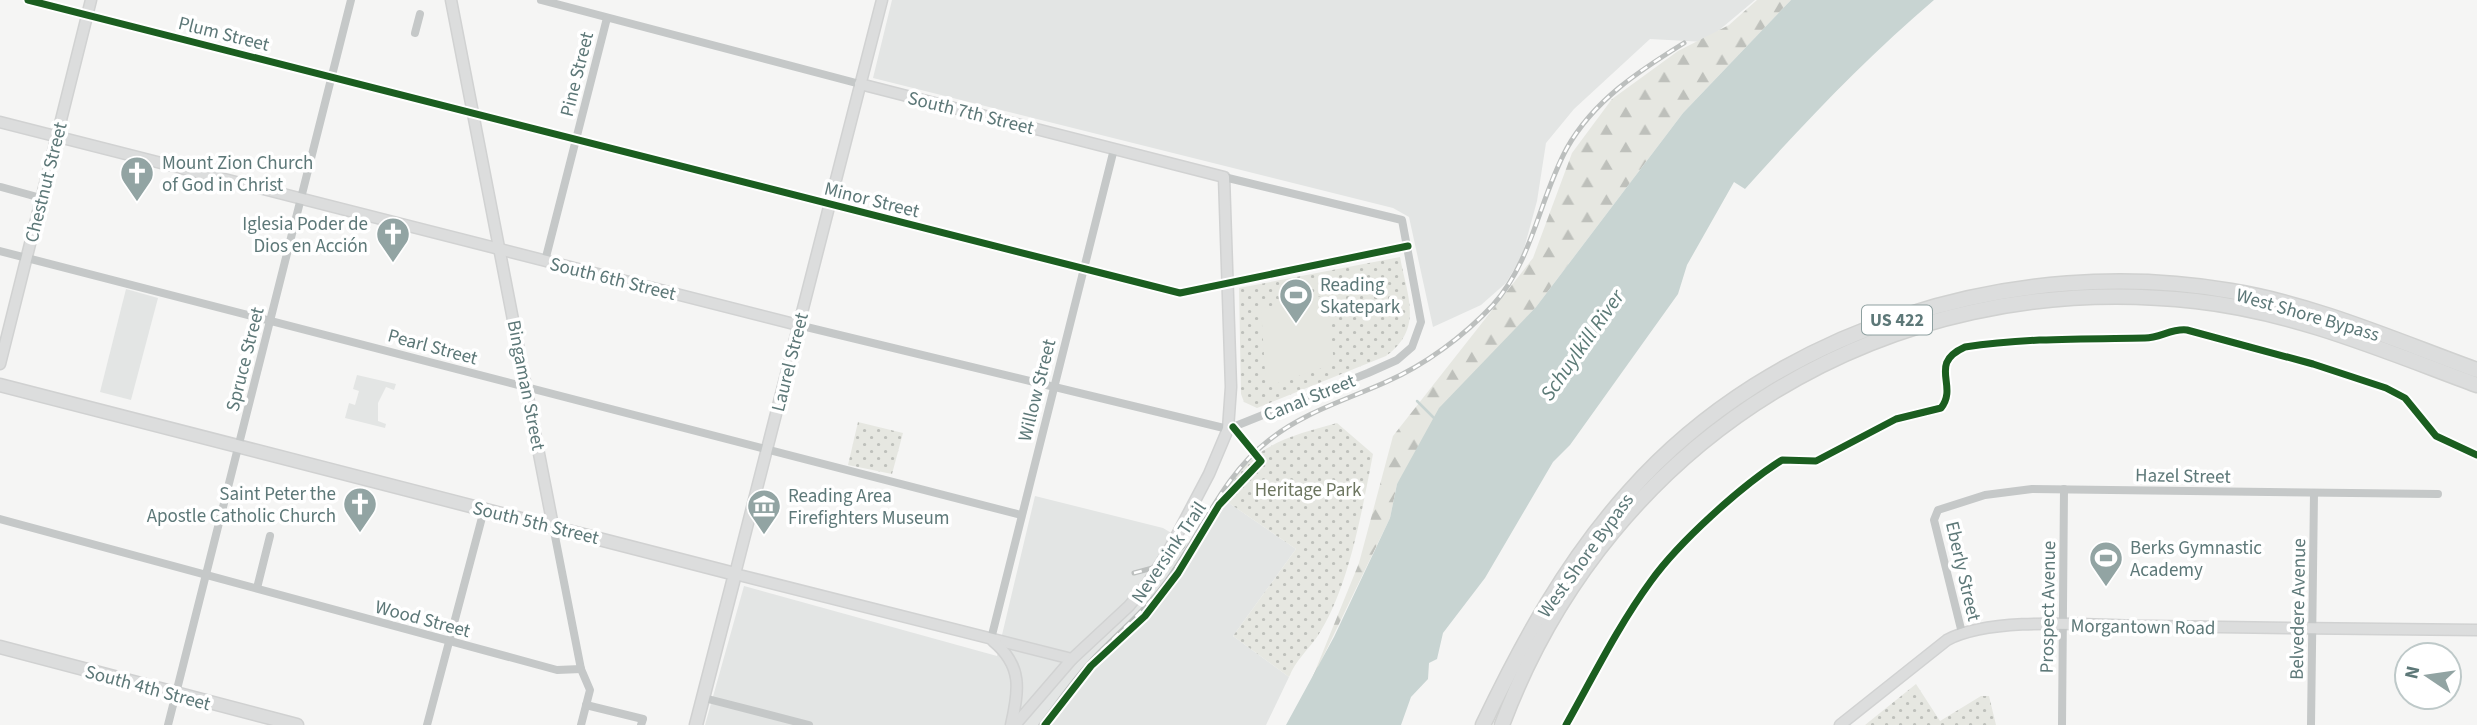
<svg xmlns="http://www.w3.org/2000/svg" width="2477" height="725" viewBox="0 0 2477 725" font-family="'Source Sans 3',sans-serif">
  <defs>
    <pattern id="green-dots" width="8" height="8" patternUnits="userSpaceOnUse" patternTransform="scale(1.75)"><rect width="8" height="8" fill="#e6e7e1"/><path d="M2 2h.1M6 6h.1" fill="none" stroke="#bec0bb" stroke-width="1.8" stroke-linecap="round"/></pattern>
    <pattern id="forest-firs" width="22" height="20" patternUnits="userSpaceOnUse" patternTransform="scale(1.75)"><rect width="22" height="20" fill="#e6e7e1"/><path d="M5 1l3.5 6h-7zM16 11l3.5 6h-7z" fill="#bec0bb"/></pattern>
  </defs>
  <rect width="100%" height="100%" fill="#f5f5f4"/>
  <g fill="#e3e5e4">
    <polygon points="892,0 1755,0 1705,42 1650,39 1574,109 1546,143 1537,201 1522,256 1506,283 1481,305 1433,327 1409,217 1393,208 873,78"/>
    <polygon points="126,289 158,298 131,400 100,392"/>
    <polygon points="357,375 396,384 394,390 386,387 378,403 378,421 386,424 385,428 345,418 349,403 355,405 359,391 353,389"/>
    <polygon points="1035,496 1163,528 1195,547 1226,501 1296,549 1233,636 1289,677 1266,725 705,725 744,586 997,656"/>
  </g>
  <g fill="url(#green-dots)">
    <path d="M1400,257C1407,296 1424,328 1386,356L1257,408L1244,402L1241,394L1239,288Z"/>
    <polygon points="858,422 903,433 892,474 848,465"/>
    <path d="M1337,423L1373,454C1362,510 1349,589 1317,637C1307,651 1296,660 1289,677L1233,636L1296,549L1226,501C1225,490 1231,485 1237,476C1261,442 1298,434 1337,423Z"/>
    <polygon points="1916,684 1940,721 1981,696 1989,696 1996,725 1865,725"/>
  </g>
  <polygon fill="url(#forest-firs)" points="1757,0 1791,0 1683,113 1536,307 1491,356 1397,484 1390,518 1309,686 1359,563 1393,436 1533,258 1572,153 1612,99 1678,51 1729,25"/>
  <polygon fill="#e6e7e1" points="1327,295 1334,364 1266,387 1261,308"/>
  <path fill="#c8d4d2" d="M1791,0H1934C1866,58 1804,123 1745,189L1734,182L1687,265L1678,294L1570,445L1553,462L1485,578L1443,633L1437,659L1429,663L1428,679L1411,697L1401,725H1286L1334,637L1390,518L1397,484L1439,408L1536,307L1683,113Z"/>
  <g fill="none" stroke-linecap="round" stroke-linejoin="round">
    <polyline stroke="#c8d4d2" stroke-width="2.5" points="1417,401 1435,419"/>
    <g stroke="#d1d2d2" stroke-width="13">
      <g id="secondary">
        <polyline points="451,0 553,526"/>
        <polyline points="882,0 735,574 1072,659"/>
        <polyline points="860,84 1224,177 1231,387 1228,429 1209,474 1168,552 1147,584 1129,606 1072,659 1015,725"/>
        <polyline points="0,122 798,325"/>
        <polyline points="0,364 91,0"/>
        <path d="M993,641C1023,666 1019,690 1011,725"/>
        <path d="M1840,725L1947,640C1994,615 2097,626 2152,626C2260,628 2369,629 2477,630"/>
      </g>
    </g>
    <g stroke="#d0d1d1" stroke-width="15">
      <g id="primary">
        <polyline points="0,385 735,574 696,725"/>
        <polyline points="0,647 297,725"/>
      </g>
    </g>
    <g stroke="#d0d1d0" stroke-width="17">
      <g id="highway">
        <path d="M1483,725C1523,641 1567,561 1629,492C1775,327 2017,254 2231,291C2316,305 2397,341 2477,370"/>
        <path d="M1502,725C1610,436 1888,266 2196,301C2295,312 2385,351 2477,385"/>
      </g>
    </g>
    <g stroke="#c5c8c8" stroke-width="8">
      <polyline points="28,0 1180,293 1408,246"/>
      <polyline points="541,0 860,84"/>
      <polyline points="415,33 420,14"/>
      <polyline points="1,187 41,198"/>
      <polyline points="0,251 1021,515"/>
      <polyline points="545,261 607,18"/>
      <polyline points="798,325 1228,429 1368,373 1397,360 1412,347 1421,322 1402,220 1224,177"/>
      <polyline points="0,519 557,670 581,669"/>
      <polyline points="553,526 581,669 590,690 581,725"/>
      <polyline points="257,588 270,536"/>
      <polyline points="1962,633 1934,520 1938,510 1985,495 2032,489 2438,494"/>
      <polyline points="991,639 1114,149"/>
      <polyline points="704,698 809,725"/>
      <polyline points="586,705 643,719 641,725"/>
      <polyline points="168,725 351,0"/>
      <polyline points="427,725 484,510"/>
      <polyline points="2062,725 2064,489"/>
      <polyline points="2311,725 2314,493"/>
    </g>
    <use href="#secondary" stroke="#dcdddd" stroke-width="10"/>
    <use href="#primary" stroke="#dcdddd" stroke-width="12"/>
    <use href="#highway" stroke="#dcdddd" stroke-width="14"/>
    <g stroke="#bcbfbe" stroke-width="5">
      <g id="rail">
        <polyline points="1134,573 1160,566 1183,546"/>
        <path d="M1041,725C1058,703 1074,679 1093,659C1118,633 1145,611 1166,582C1201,535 1221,477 1268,441C1302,413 1346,400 1386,382C1425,365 1464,336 1493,305C1533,260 1539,199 1567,148C1594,100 1639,71 1684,43"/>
      </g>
    </g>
    <use href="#rail" stroke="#fff" stroke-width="2.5" stroke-dasharray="8" stroke-linecap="butt"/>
    <g stroke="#fff" stroke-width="11">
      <g id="cycleway">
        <polyline points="28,0 1180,293 1408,246"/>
        <polyline points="1045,725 1091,666 1145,616 1178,573 1219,505 1261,461 1233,427"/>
        <path d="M1566,725C1593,677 1618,626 1651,581C1679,542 1741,486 1782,460L1816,461L1896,419L1941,408C1959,385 1927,364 1965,347C2024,338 2085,339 2145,338C2160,338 2172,328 2187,330L2313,364L2386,388L2405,398L2436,436L2477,455"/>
      </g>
    </g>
    <use href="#cycleway" stroke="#1b5e20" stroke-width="7"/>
  </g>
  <defs>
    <g id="church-pin" transform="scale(1.75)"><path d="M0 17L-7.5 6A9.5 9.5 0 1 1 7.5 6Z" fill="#92a4a3" stroke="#fff"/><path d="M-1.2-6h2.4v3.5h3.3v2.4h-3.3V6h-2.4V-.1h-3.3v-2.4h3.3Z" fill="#fff"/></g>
    <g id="stadium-pin" transform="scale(1.75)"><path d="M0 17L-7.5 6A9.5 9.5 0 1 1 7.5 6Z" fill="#92a4a3" stroke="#fff"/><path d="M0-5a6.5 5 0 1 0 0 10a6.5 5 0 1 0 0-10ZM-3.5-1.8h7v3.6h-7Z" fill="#fff"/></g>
    <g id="museum-pin" transform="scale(1.75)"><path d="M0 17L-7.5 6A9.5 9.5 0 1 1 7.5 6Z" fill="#92a4a3" stroke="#fff"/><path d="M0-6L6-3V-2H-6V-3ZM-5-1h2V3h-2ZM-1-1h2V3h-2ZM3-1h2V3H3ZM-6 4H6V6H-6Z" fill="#fff"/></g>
  </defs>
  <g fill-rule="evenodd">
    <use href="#church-pin" x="137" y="173"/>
    <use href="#church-pin" x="393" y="234"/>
    <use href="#stadium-pin" x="1296" y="295"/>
    <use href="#church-pin" x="360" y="504"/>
    <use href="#museum-pin" x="764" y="506"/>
    <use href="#stadium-pin" x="2106" y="558"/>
  </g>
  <g text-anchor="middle" stroke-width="7" stroke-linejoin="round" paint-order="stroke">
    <rect fill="#fff" stroke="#8ea0a0" stroke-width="2" x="1862" y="305.5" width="70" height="29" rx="5"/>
    <g font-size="18" font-weight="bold" fill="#5d7878">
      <text x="1897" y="326">US 422</text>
    </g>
    <g font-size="19" fill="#5d7878" stroke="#fff">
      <text transform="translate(224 33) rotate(14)" y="7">Plum Street</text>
      <text transform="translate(576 74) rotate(-76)" y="7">Pine Street</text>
      <text transform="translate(971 112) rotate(14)" y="7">South 7th Street</text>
      <text transform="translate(45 182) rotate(-76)" y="7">Chestnut Street</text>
      <text transform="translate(872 199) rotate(14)" y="7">Minor Street</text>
      <text transform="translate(613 278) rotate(14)" y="7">South 6th Street</text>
      <text transform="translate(2308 314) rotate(16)" y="7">West Shore Bypass</text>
      <text transform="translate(433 346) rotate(15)" y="7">Pearl Street</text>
      <text transform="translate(244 359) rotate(-76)" y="7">Spruce Street</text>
      <text transform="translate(789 362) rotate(-76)" y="7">Laurel Street</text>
      <text transform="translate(527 385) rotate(79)" y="7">Bingaman Street</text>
      <text transform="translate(1036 390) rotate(-76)" y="7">Willow Street</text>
      <text transform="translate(1309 397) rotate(-22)" y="7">Canal Street</text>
      <text transform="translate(2183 475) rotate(1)" y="7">Hazel Street</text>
      <text transform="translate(536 522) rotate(14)" y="7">South 5th Street</text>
      <text transform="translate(1168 552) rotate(-56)" y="7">Neversink Trail</text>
      <text transform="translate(1585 555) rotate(-54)" y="7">West Shore Bypass</text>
      <text transform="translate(1964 571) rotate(77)" y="7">Eberly Street</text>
      <text transform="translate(2047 607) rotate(-89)" y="7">Prospect Avenue</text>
      <text transform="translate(2297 609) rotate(-89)" y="7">Belvedere Avenue</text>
      <text transform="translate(423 618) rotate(15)" y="7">Wood Street</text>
      <text transform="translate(2143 626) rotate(1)" y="7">Morgantown Road</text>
      <text transform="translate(148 687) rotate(15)" y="7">South 4th Street</text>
    </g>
    <g font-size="19" fill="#5d7878" stroke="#fff" text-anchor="start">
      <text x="162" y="169">Mount Zion Church<tspan x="162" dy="22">of God in Christ</tspan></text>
      <text x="368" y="230" text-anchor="end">Iglesia Poder de<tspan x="368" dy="22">Dios en Acción</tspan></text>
      <text x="1320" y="291">Reading<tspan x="1320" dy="22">Skatepark</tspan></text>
      <text x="336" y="500" text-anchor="end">Saint Peter the<tspan x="336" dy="22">Apostle Catholic Church</tspan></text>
      <text x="788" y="502">Reading Area<tspan x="788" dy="22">Firefighters Museum</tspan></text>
      <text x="2130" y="554">Berks Gymnastic<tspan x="2130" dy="22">Academy</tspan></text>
    </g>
    <g font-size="19" fill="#6d7660" stroke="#fff">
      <text x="1308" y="496">Heritage Park</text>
    </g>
    <g font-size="21" font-style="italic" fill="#5b7a76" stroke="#fff">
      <text transform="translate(1582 345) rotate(-55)" y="7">Schuylkill River</text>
    </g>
  </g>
  <g transform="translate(2428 676) rotate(283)"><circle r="33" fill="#ffffff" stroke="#bec9c9" stroke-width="2"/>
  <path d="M0-5L12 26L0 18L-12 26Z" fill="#92a4a3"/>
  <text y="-10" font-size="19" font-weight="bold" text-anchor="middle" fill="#5d7878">N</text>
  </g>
</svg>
